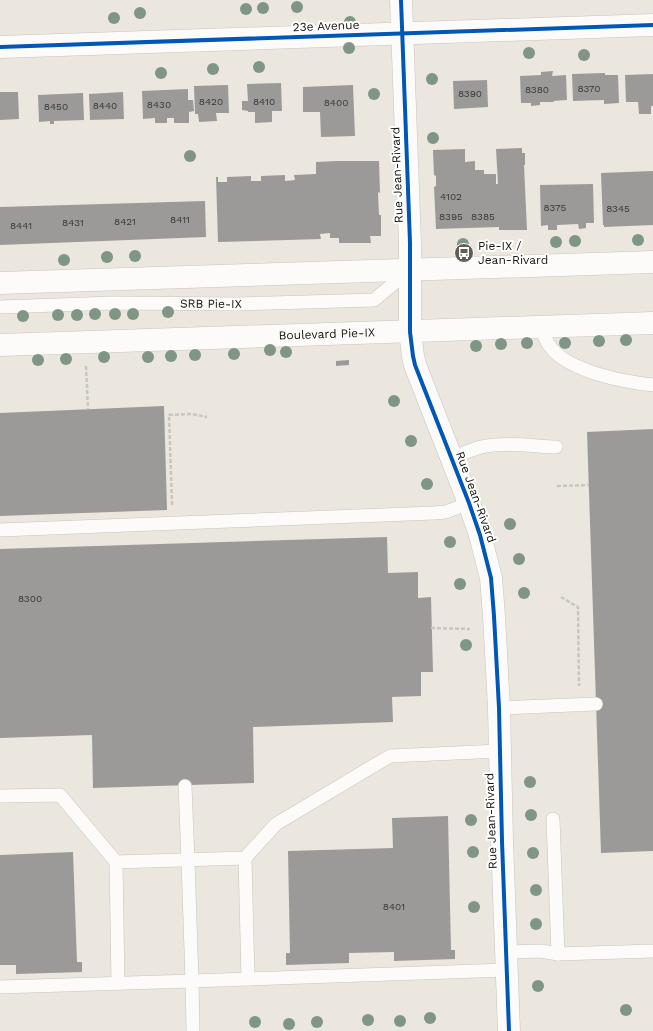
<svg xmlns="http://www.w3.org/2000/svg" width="653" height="1031" viewBox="0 0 653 1031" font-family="'Work Sans',sans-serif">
  <rect width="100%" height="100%" fill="#ebe6de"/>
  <g fill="#9c9a99">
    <polygon points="553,71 552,76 566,75 567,100 553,101 554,102 540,102 540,105 531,106 531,103 521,103 520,76 541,75 541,72"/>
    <polygon points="605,73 605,75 618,75 619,103 604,104 604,100 573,101 572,74"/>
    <polygon points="653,74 653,106 651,106 651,114 639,114 638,102 626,102 625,75"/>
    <polygon points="487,80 488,107 454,109 453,81"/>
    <polygon points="281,83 282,111 272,111 272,122 255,123 255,112 248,112 248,111 242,110 242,101 248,101 247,84"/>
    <polygon points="228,85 229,113 216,113 217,121 199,122 198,114 195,114 194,86"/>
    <polygon points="353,85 355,136 321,137 320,112 303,112 303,87"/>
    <polygon points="188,89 188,100 193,100 194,111 189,112 189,123 174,123 174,118 167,118 167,123 155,123 155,118 143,119 142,91"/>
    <polygon points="0,92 18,92 19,119 0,120"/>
    <polygon points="123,92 124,119 90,120 89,94"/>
    <polygon points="83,93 84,120 54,121 54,124 50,124 50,121 39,122 38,95"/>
    <polygon points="522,148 522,153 525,153 525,165 524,165 527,230 499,230 499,227 436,229 434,187 436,186 436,176 434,175 433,150 465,149 465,162 475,161 475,170 484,170 484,174 496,174 496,184 498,184 496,149"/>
    <polygon points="337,161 379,161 380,193 378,192 379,215 381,215 381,236 370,236 371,243 339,243 339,238 330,238 330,233 320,234 321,239 218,242 216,177 218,177 218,182 227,182 227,177 251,176 251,181 261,181 261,176 285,175 285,181 295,180 294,175 316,174 316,162"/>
    <polygon points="653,171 653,225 604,227 604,225 603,225 601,173"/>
    <polygon points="593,184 594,223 586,223 586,228 579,229 578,224 557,225 557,230 548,230 548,225 541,226 540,185"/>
    <polygon points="205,201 206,237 0,245 0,207"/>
    <polygon points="467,245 467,249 457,250 457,246"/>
    <polygon points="349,360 349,365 336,366 336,361"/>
    <polygon points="164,406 167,510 0,516 0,413"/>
    <polygon points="653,429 653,851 601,853 587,432"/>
    <polygon points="387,537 388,573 418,572 418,598 431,597 433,672 421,672 421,696 392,697 393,722 253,727 254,783 93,788 92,735 0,738 0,549"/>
    <polygon points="448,816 451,950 455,950 455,959 394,961 394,952 349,953 349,963 286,965 286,953 290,953 288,851 393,848 392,818"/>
    <polygon points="73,852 77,962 82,962 82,972 16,974 16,965 0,965 0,855"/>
  </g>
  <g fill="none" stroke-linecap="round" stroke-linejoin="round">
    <g stroke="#c8c4be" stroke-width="14">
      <g id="service">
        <path id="s1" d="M0,307L113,303L237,304L374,300L410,270"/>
        <path d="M542,327C544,336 546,343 552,349C572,372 624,382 653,385"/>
        <path d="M452,458C461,454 471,450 481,447C504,442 532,446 556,447"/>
        <polyline points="0,530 434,513 446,512 469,503"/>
        <polyline points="499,708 596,704"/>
        <polyline points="0,796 60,795 116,862 245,858 276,824 390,756 499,751"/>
        <polyline points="553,819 558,954"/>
        <polyline points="245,858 248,979"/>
        <polyline points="116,862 118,983"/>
        <polyline points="506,952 541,951 558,954 653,951"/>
        <polyline points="0,987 192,981 188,860 185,786"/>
        <polyline points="193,1031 192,981 507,970"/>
      </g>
    </g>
    <g stroke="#c8c4be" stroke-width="23">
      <g id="minor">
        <polyline points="401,0 410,243 410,332 413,356 415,365 469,503 480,535 491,578 494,616 499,708 502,841 509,1031"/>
        <polyline points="0,47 653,25"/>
      </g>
    </g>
    <g stroke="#c8c4be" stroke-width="23">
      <g id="primary">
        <polyline points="0,283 653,262"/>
        <path id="s2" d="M0,345L653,323"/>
      </g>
    </g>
    <g stroke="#c8c6c3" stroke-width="2.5" stroke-dasharray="4 2" stroke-linecap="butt">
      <polyline points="86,366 88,409"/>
      <polyline points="557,486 589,485"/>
      <polyline points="172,505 169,415 192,414 207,417"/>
      <polyline points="561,597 578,607 579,686"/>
      <polyline points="431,628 470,629"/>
    </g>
    <use href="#service" stroke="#fcfbfa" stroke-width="13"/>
    <use href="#minor" stroke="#fcfbfa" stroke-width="22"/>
    <use href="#primary" stroke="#fcfbfa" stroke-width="22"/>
    <g stroke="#fff" stroke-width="6">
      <g id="cycleway">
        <polyline points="401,0 410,243 410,332 413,356 415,365 469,503 480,535 491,578 494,616 499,708 502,841 509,1031"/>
        <polyline points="0,47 653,25"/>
      </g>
    </g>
    <use href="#cycleway" stroke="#0057b8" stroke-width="4"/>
  </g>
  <g fill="#7f9586">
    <circle cx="297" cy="7" r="6"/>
    <circle cx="263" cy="8" r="6"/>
    <circle cx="246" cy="9" r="6"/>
    <circle cx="140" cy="13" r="6"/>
    <circle cx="114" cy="18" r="6"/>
    <circle cx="350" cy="22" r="6"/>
    <circle cx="349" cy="48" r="6"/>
    <circle cx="529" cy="53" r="6"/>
    <circle cx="584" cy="55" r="6"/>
    <circle cx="259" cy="67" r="6"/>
    <circle cx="213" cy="69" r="6"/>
    <circle cx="161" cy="73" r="6"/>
    <circle cx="432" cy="79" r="6"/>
    <circle cx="374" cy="94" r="6"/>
    <circle cx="433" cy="138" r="6"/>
    <circle cx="190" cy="156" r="6"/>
    <circle cx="638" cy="240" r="6"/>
    <circle cx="575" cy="241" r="6"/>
    <circle cx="556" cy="242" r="6"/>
    <circle cx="463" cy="244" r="6"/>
    <circle cx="135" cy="256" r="6"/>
    <circle cx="107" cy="257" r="6"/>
    <circle cx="64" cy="260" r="6"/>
    <circle cx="168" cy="312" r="6"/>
    <circle cx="95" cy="314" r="6"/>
    <circle cx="115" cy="314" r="6"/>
    <circle cx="133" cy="314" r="6"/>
    <circle cx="58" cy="315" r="6"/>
    <circle cx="77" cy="315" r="6"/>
    <circle cx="23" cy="316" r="6"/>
    <circle cx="626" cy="340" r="6"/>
    <circle cx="599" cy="341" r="6"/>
    <circle cx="527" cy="343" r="6"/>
    <circle cx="565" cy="343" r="6"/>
    <circle cx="501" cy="344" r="6"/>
    <circle cx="476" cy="346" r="6"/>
    <circle cx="270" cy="350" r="6"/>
    <circle cx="286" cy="352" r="6"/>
    <circle cx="234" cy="354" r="6"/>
    <circle cx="195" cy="355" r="6"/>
    <circle cx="171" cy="356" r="6"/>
    <circle cx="104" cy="357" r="6"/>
    <circle cx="148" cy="357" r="6"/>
    <circle cx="66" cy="359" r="6"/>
    <circle cx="38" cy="360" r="6"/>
    <circle cx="394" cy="401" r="6"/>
    <circle cx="411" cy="441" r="6"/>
    <circle cx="427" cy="484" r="6"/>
    <circle cx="510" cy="524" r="6"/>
    <circle cx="450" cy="542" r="6"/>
    <circle cx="519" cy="559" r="6"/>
    <circle cx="460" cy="584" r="6"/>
    <circle cx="524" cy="593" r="6"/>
    <circle cx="466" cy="645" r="6"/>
    <circle cx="530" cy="782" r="6"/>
    <circle cx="531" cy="815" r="6"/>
    <circle cx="471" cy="820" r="6"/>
    <circle cx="473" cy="852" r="6"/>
    <circle cx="533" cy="853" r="6"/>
    <circle cx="536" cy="890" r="6"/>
    <circle cx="474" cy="907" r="6"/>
    <circle cx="536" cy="924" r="6"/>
    <circle cx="538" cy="986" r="6"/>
    <circle cx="626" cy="1010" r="6"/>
    <circle cx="430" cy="1018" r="6"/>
    <circle cx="368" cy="1020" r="6"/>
    <circle cx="400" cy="1021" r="6"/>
    <circle cx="255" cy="1022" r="6"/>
    <circle cx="317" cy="1022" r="6"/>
    <circle cx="289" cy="1024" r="6"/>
  </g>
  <defs>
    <g id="bus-disc" transform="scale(1)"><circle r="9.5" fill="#615e57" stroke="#fff"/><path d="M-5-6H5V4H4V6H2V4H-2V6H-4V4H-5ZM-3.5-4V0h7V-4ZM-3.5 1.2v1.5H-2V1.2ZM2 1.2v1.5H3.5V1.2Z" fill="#fff"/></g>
  </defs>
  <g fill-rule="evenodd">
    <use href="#bus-disc" x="464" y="253"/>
  </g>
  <g text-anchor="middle" stroke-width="4" stroke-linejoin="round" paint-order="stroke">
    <g font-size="10" fill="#383632">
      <text x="589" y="92">8370</text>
      <text x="537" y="93">8380</text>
      <text x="470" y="97">8390</text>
      <text x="211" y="105">8420</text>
      <text x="264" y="105">8410</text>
      <text x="336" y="106">8400</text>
      <text x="159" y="108">8430</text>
      <text x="105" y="109">8440</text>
      <text x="56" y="110">8450</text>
      <text x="451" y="200">4102</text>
      <text x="555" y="211">8375</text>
      <text x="618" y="212">8345</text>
      <text x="451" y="220">8395</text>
      <text x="483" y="220">8385</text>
      <text x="180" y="223">8411</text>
      <text x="125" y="225">8421</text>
      <text x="73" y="226">8431</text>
      <text x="21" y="229">8441</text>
      <text x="30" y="602">8300</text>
      <text x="394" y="910">8401</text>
    </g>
    <g font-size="12" fill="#17140f" stroke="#fff">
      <text transform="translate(326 26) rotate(-2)" y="4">23e Avenue</text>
      <text transform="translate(397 175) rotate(-92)" y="4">Rue Jean-Rivard</text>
      <text dy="4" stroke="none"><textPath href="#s1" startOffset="211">SRB Pie-IX</textPath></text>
      <text dy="4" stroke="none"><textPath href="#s2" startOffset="327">Boulevard Pie-IX</textPath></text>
      <text transform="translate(476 497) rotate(70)" y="4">Rue Jean-Rivard</text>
      <text transform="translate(491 821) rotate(-92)" y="4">Rue Jean-Rivard</text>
    </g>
    <g font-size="12" fill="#17140f" stroke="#fff" text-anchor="start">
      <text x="478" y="250">Pie-IX /<tspan x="478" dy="14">Jean-Rivard</tspan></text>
    </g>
  </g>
</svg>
